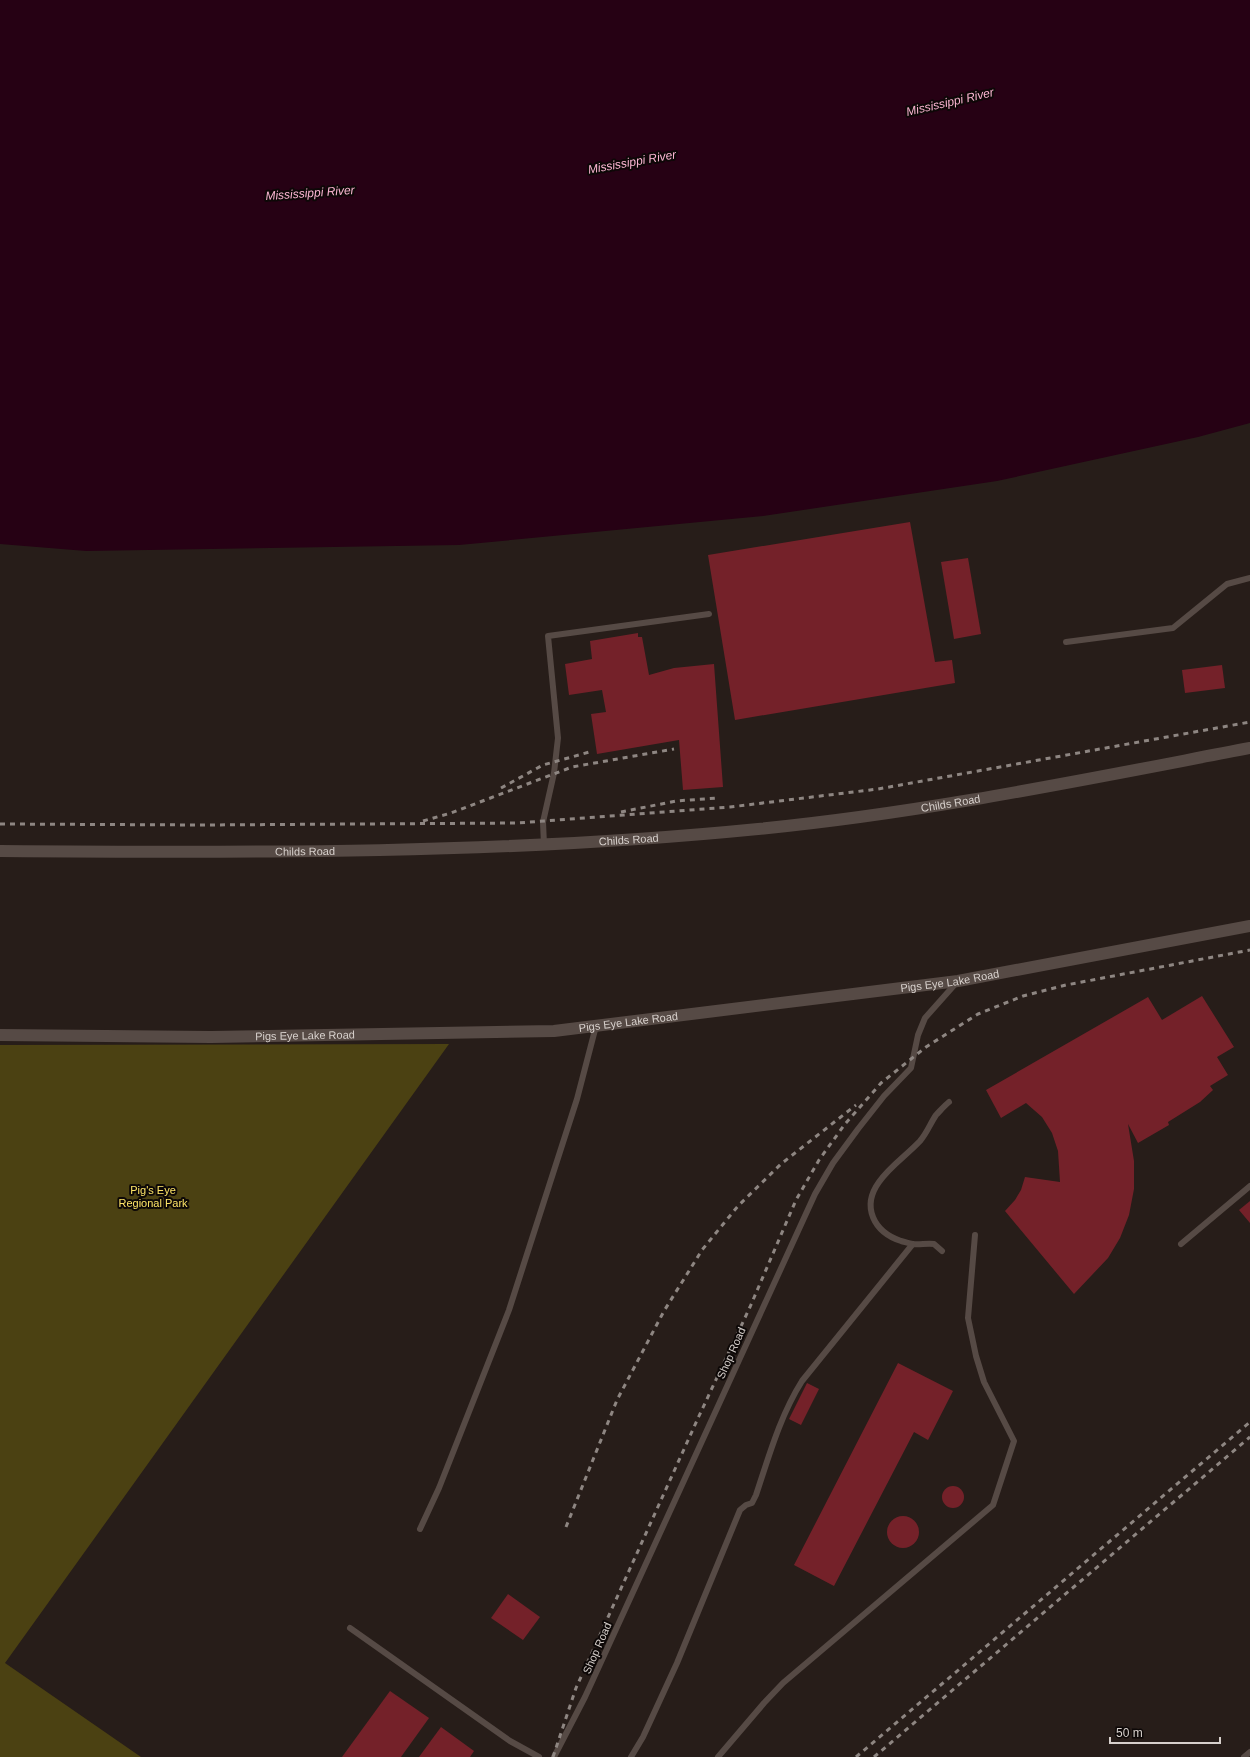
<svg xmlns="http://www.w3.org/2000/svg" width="1250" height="1757" viewBox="0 0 1250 1757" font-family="Helvetica,sans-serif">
  <rect width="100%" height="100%" fill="#271d19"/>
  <polygon fill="#4b4112" points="449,1044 5,1663 141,1757 0,1757 0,1045"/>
  <polygon fill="#260114" points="0,0 1250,0 1250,423 1198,437 997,481 763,516 459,545 86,551 0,544"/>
  <g fill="#742129">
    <polygon points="910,522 935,662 952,660 955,683 735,720 708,555"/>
    <polygon points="968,558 981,634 954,639 941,562"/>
    <polygon points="638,633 638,637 642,637 649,675 674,668 714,664 723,787 683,790 679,740 597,754 591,714 606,712 602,690 569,695 565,664 592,659 590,641"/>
    <polygon points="1222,665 1225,688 1185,693 1182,670"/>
    <polygon points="1202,996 1234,1047 1217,1057 1228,1075 1210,1086 1213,1090 1200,1102 1168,1122 1169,1125 1138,1143 1128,1124 1134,1161 1134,1189 1129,1215 1120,1238 1108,1258 1074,1294 1005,1211 1015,1200 1021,1190 1025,1177 1060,1182 1058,1151 1052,1133 1042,1117 1026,1103 1001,1118 986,1090 1148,997 1162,1020"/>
    <polygon points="1250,1201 1250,1223 1239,1210"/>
    <polygon points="898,1363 953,1391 928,1440 914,1432 834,1586 794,1565"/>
    <polygon points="807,1383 819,1389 801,1425 789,1419"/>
    <circle cx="953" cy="1497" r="11"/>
    <circle cx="903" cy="1532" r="16"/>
    <polygon points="508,1594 540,1617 523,1640 491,1618"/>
    <polygon points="390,1691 429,1718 401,1757 342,1757"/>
    <polygon points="441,1727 474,1751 470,1757 419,1757"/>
  </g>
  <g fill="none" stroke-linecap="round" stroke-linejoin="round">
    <g stroke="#564a45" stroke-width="6">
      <polyline points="1066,642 1173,628 1227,584 1250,578"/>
      <polyline points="544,845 543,822 554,773 558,738 548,636 709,614"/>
      <polyline points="1181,1244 1250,1186"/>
      <path d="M942,1251L934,1244C927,1243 919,1245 913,1244C910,1244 905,1242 901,1241C874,1232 861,1207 879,1182C890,1166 907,1155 920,1141C927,1133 930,1124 936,1115C940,1111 944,1106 949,1102"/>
      <polyline points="420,1529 439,1488 509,1310 577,1099 596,1026"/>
      <polyline points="350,1628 510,1741 539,1757"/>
      <polyline points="554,1757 585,1697 815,1194 833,1163 858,1129 884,1096 911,1068 918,1035 925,1018 957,982"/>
      <path d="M631,1757L643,1737L677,1663L740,1510L746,1505L752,1503L756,1495C769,1456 780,1416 802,1381L912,1245"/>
      <polyline points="718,1757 764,1703 783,1683 993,1505 1014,1441 984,1382 976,1356 968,1318 975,1235"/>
      <polyline points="1244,1757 1250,1752"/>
    </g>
    <g stroke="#564a45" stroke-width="12">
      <path id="s1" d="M0,851C253,853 506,854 758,829C923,813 1087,779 1250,748"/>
      <path id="s2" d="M0,1035L211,1037L554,1031L958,981L1250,926"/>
    </g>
    <g stroke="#8e8682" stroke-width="3" stroke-dasharray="5 5" stroke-linecap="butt">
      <polyline points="501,788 543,765 593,751"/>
      <polyline points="621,812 676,801 718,798"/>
      <polyline points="423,821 451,813 572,767 674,749"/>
      <polyline points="0,824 201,825 517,823 730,807 878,789 1250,722"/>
      <polyline points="566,1527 617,1400 664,1311 702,1250 738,1206 781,1164 856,1105"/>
      <polyline points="553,1757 576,1688 699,1416 750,1307 796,1200 819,1160 845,1124 881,1083 926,1047 978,1014 1023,996 1066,985 1250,950"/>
      <polyline points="856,1757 1250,1422"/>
      <polyline points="874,1757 1250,1437"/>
    </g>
  </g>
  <g text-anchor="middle" stroke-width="4" stroke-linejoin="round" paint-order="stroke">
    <g font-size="11" fill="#d7d0cc" stroke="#0d0807">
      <text dy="4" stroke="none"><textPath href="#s1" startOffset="953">Childs Road</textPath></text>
      <text dy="4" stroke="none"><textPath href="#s1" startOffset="629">Childs Road</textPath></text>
      <text dy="4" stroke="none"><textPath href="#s1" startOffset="305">Childs Road</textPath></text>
      <text dy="4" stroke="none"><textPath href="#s2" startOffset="953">Pigs Eye Lake Road</textPath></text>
      <text dy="4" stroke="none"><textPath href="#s2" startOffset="629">Pigs Eye Lake Road</textPath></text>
      <text dy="4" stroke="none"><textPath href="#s2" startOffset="305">Pigs Eye Lake Road</textPath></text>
      <text transform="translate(731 1353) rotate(-66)" y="4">Shop Road</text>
      <text transform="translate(597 1648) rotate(-66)" y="4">Shop Road</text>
    </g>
    <g font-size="11" fill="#fde467" stroke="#0d0807">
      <text x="153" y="1194">Pig's Eye<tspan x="153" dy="13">Regional Park</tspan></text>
    </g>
    <g font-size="12" font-style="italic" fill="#fab5d1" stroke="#0d0807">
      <text transform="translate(950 102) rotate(-13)" y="4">Mississippi River</text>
      <text transform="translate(632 162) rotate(-10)" y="4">Mississippi River</text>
      <text transform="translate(310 193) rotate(-4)" y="4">Mississippi River</text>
    </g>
  </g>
  <path d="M1110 1737v6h110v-6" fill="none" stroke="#d7d0cc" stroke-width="2"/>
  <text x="1116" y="1737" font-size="12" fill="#d7d0cc" stroke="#0d0807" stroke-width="3" paint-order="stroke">50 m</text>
</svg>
